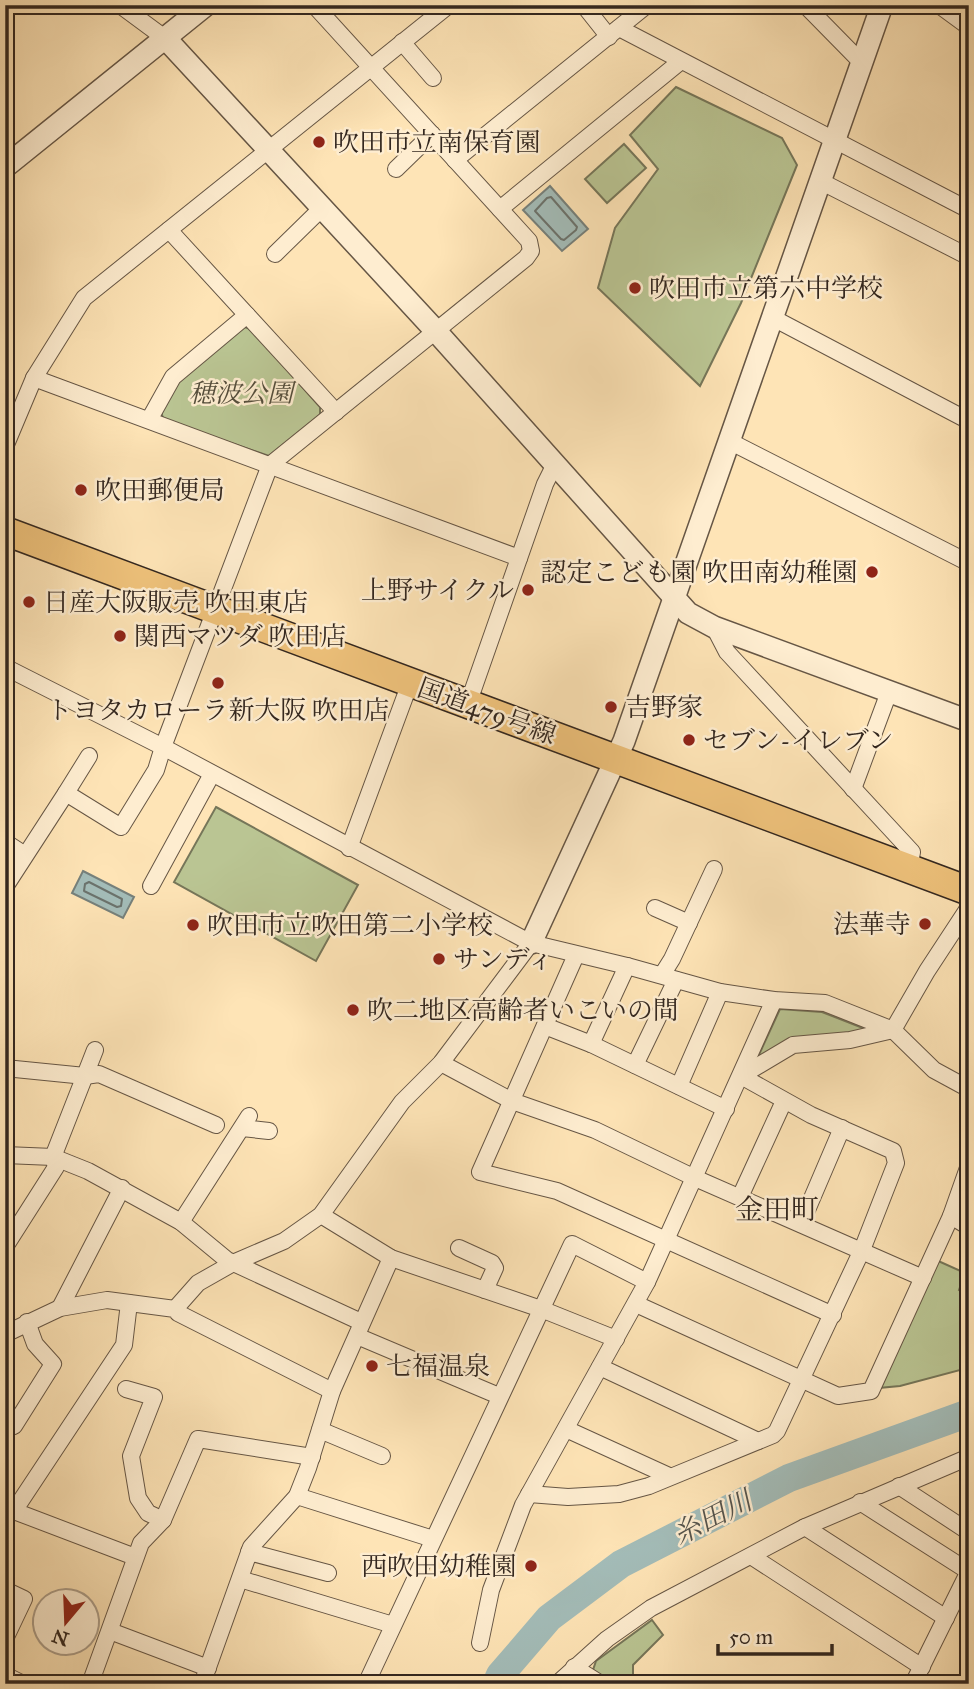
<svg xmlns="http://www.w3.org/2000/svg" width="974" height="1689" viewBox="0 0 974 1689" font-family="'IM FELL Great Primer','Noto Serif JP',serif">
  <rect width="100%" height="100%" fill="#fee4b6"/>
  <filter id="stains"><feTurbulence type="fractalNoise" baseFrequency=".00286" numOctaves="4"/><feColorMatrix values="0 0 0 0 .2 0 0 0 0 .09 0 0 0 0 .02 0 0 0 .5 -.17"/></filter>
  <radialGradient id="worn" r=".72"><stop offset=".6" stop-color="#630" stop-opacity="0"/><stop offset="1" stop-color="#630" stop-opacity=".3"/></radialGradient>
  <g fill="#bac593" stroke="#767659" stroke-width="2">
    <polygon points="676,87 782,138 797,165 741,303 700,386 598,288 615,228 658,169 630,135"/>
    <polygon points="624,144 646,168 607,203 585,179"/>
    <polygon points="241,326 251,329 320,407 320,415 269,456 164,420 160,410 178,380"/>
    <polygon points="216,807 358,885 316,961 174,882"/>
    <polygon points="780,1009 822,1012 868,1030 757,1059"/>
    <polygon points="936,1260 965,1273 959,1290 969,1295 969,1359 964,1369 900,1386 878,1388"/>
    <polygon points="652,1620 663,1635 633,1665 633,1684 612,1684 593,1670 596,1661"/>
  </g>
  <g fill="#a3bcb8" stroke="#76807b" stroke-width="2">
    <polygon points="550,186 588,229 562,251 523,210"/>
    <polygon points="83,871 134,897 123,918 72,893"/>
  </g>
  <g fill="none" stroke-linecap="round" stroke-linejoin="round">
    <g stroke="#6b726c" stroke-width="2">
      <polygon points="551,197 577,227 576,230 564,240 561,239 535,211 547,198"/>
      <polygon points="89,882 122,899 121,906 117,907 84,891 85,884"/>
    </g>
    <polyline stroke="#a3bcb8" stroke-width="28" points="496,1684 500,1675 549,1618 621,1564 789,1478 969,1413"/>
    <g stroke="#665645" stroke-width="18">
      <g id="minor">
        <polyline points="120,5 166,39"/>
        <polyline points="589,5 586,8 609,37"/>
        <polyline points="805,5 862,63"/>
        <polyline points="939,5 969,27"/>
        <polyline points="619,28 969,210"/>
        <polyline points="402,42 433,78"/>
        <polyline points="455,160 647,5"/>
        <polyline points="396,169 432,134"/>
        <polyline points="820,181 969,257"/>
        <polyline points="500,209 681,61"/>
        <polyline points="169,230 336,412"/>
        <polyline points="275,254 322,208"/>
        <polyline points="773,318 969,421"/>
        <polyline points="34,378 519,558"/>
        <polyline points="149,420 173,377 247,315"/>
        <polyline points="729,441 969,563"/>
        <polyline points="5,447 34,378 84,298 449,5"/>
        <polyline points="714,627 727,652 912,852 909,869"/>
        <polyline points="5,667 163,747 531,943 627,966 720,992 774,1000 825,1003 893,1030 934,1070 969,1089"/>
        <polyline points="468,704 545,484 555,464"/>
        <polyline points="853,789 889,692"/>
        <polyline points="66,793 89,756"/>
        <polyline points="5,842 25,855"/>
        <polyline points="349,848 410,683"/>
        <polyline points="151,886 212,774"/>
        <polyline points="5,887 66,793 121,827 156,770 163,747 270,465 526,258 531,251 529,241 314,5"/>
        <polyline points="655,908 689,923"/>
        <polyline points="576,955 480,1172 557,1191 833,1315"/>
        <polyline points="662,975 672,959 714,869"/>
        <polyline points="545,1026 591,1044 726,1109"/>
        <polyline points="591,1044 627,966"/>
        <polyline points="441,1063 512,1101 595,1130 695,1178 923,1278"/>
        <polyline points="635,1065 676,980"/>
        <polyline points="5,1068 85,1076 99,1074 216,1125"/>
        <polyline points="679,1086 720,992"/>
        <polyline points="242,1128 269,1131"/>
        <polyline points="5,1155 53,1157 88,1171 181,1222 227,1260 361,1322"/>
        <polyline points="740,1197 784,1101"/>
        <polyline points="321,1215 391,1258 541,1309 616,1339"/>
        <polyline points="951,1216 969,1227"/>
        <polyline points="181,1222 249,1116"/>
        <polyline points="801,1224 842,1128"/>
        <polyline points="5,1247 56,1167 53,1157 95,1050"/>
        <polyline points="459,1248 492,1263 495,1268 485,1290"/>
        <polyline points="129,1303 124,1345 14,1511 135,1557"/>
        <polyline points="636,1304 838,1396 871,1391 951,1216 969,1165"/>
        <polyline points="60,1308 122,1188"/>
        <polyline points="175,1309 198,1283 235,1262 284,1241 321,1215 402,1102 441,1063 531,943"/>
        <polyline points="5,1334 60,1308 107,1300 175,1309 178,1313 332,1391"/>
        <polyline points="357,1336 499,1396"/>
        <polyline points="600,1367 758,1441"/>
        <polyline points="126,1389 154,1397 131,1456 138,1498 148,1513 163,1520"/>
        <polyline points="5,1421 14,1426 53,1364 35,1344 27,1322"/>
        <polyline points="566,1429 669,1476"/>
        <polyline points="320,1430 382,1456"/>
        <polyline points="899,1486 969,1532"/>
        <polyline points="529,1494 568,1497 619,1494 649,1486 773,1435 777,1431 862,1250 896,1163 893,1151 811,1115 741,1076 793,1045 850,1040 893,1030 927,971 969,907"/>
        <polyline points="297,1496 433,1539"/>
        <polyline points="860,1502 968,1571"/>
        <polyline points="805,1527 946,1618"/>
        <polyline points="249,1552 328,1573"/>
        <polyline points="751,1556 922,1667"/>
        <polyline points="240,1579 393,1625"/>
        <polyline points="5,1590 24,1599 5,1639"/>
        <polyline points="110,1631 208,1668"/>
        <polyline points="480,1643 491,1590 523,1505 647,1282 774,1000"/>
        <polyline points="574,1667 601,1684"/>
        <polyline points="5,1675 23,1684"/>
        <polyline points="90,1684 141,1543 163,1520 198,1439 312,1457"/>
        <polyline points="202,1684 251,1547 297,1496 308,1468 332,1391 391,1258"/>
        <polyline points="366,1684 572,1244 647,1282"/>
        <polyline points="557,1684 607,1639 651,1608 805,1527 969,1457"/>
        <polyline points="913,1684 969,1571"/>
      </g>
    </g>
    <g stroke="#665645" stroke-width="24">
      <g id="tertiary">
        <polyline points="166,39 434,329 688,613 714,627 969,721"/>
        <polyline points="5,167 206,5"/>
        <polyline points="531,943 624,741 882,5"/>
      </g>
    </g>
    <g stroke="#33271f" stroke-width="31">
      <polyline id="trunk" points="5,531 969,891"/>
    </g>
    <use href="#minor" stroke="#feedd0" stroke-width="16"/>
    <use href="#tertiary" stroke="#feedd0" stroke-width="21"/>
    <use href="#trunk" stroke="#efc27b" stroke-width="28"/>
  </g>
  <g fill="#8f2418" stroke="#feedd0" stroke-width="2.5">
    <circle cx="319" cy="142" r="7"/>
    <circle cx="635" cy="288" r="7"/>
    <circle cx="81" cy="490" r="7"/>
    <circle cx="872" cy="572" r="7"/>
    <circle cx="528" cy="590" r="7"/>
    <circle cx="29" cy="602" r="7"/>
    <circle cx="120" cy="636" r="7"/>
    <circle cx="218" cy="683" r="7"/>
    <circle cx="611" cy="707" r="7"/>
    <circle cx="689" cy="740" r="7"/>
    <circle cx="925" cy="924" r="7"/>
    <circle cx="193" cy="925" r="7"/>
    <circle cx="439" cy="959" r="7"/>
    <circle cx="353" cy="1010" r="7"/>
    <circle cx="372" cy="1366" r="7"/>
    <circle cx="531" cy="1566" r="7"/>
  </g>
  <g text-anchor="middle" stroke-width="5" stroke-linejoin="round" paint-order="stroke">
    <g font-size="26" fill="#33271f" stroke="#feedd0" text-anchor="start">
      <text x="333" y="151">吹田市立南保育園</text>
      <text x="649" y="297">吹田市立第六中学校</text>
      <text x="95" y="499">吹田郵便局</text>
      <text x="858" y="581" text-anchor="end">認定こども園 吹田南幼稚園</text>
      <text x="514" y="599" text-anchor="end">上野サイクル</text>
      <text x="43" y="611">日産大阪販売 吹田東店</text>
      <text x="134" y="645">関西マツダ 吹田店</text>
      <text x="625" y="716">吉野家</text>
      <text x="218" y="719" text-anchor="middle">トヨタカローラ新大阪 吹田店</text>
      <text x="703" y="749">セブン-イレブン</text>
      <text x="911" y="933" text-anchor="end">法華寺</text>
      <text x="207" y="934">吹田市立吹田第二小学校</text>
      <text x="453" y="968">サンディ</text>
      <text x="367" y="1019">吹二地区高齢者いこいの間</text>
      <text x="386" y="1375">七福温泉</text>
      <text x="517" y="1575" text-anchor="end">西吹田幼稚園</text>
    </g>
    <g font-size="26" font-style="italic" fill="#554e3c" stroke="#feedd0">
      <text x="241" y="402">穂波公園</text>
    </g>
    <g font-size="26" fill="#33271f" stroke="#feedd0">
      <text transform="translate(487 711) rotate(20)" y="9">国道479号線</text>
    </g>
    <g font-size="28" fill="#33271f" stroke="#feedd0">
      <text x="777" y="1219">金田町</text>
    </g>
    <g font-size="28" font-style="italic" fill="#55544d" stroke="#feedd0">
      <text transform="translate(712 1517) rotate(-27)" y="10">糸田川</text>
    </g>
  </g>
  <rect width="974" height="1689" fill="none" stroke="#fee4b6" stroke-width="28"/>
  <rect x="7" y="7" width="960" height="1675" fill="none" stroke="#33271f" stroke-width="3.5"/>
  <rect x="14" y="14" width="946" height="1661" fill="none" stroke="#33271f" stroke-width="2"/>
  <g transform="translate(66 1622) rotate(199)"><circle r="33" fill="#feedd0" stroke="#ad9e89" stroke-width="2"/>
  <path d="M0-5L12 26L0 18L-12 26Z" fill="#8f2418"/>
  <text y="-10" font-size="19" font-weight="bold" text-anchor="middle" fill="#33271f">N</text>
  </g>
  <path d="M718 1644v10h114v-10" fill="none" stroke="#33271f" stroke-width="3.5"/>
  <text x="729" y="1644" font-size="21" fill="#33271f" stroke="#feedd0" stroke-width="5" paint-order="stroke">50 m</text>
  <rect width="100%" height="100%" filter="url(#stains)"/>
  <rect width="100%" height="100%" fill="url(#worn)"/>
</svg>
